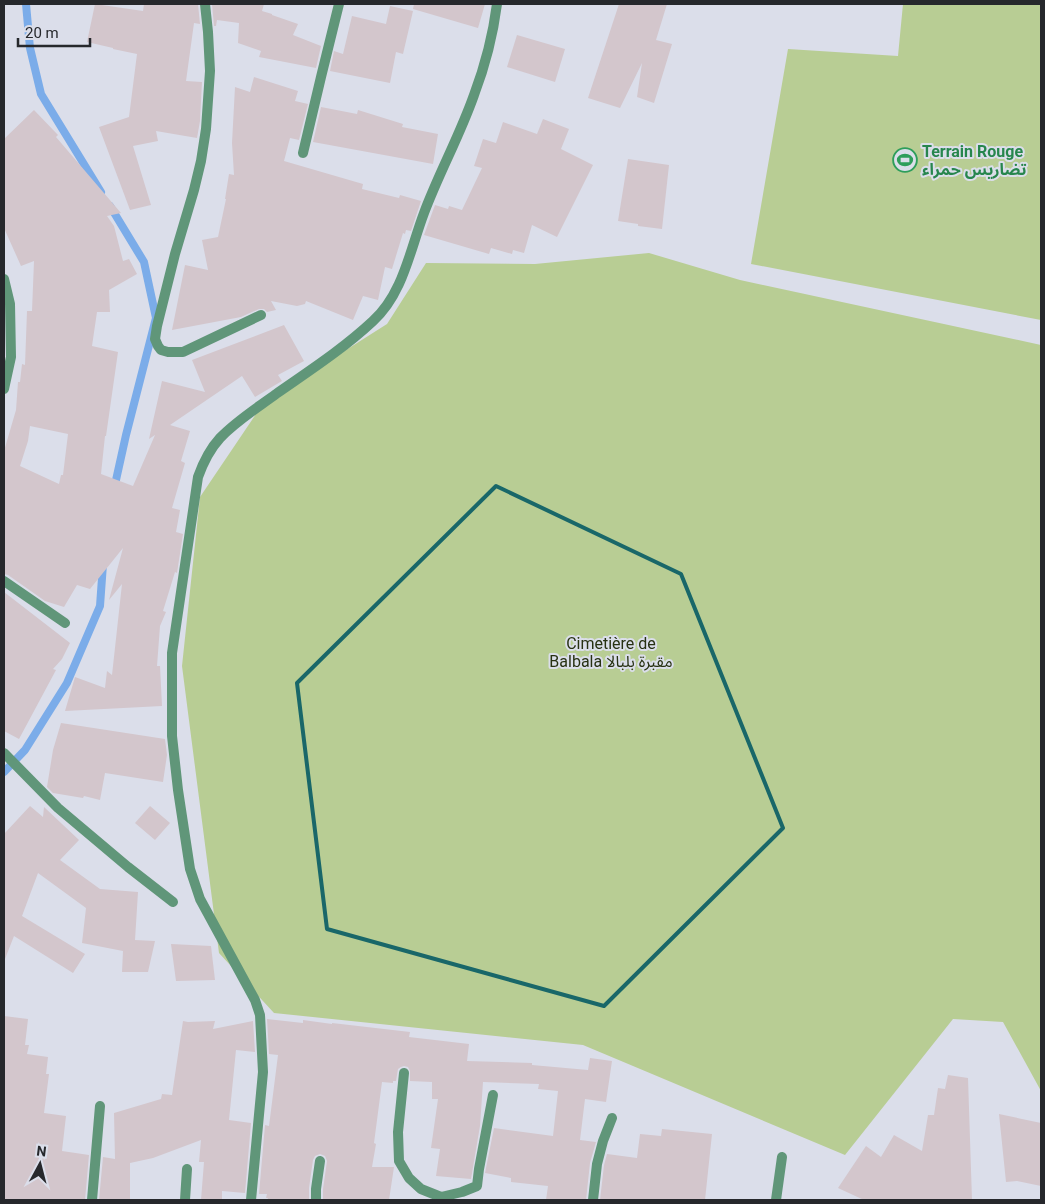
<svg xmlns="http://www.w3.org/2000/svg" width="1045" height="1204" viewBox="0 0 1045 1204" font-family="Roboto,'Noto Sans Arabic',sans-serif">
  <rect width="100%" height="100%" fill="#dbdeea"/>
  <g fill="#b8cd94">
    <polygon points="903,4 1041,4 1041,320 751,264 788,49 898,56"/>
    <polygon points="649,253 740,280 1041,345 1041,1091 1003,1022 953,1019 845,1155 583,1045 274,1013 219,953 182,666 200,497 264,402 387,324 426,263 535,264"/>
  </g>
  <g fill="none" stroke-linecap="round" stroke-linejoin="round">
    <g stroke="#7bace9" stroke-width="8">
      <polyline points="26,4 30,48 41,94 101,192"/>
      <polyline points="110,206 144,262 156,318 126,435 114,489"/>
      <polyline points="4,772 25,750 67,683 100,606 103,564"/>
    </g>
  </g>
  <g fill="#d3c6cc" fill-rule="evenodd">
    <polygon points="95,4 143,11 144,4 198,4 200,24 194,23 186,81 202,82 200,121 197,138 156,131 158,141 133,146 151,205 130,210 99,127 129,117 137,54 113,49 113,48 87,42"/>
    <polygon points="212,4 264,4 262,11 272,14 272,15 298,24 293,35 321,46 316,68 259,57 261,51 238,43 239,23 217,20 216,26 214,26"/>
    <polygon points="414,4 485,4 478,28 413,9"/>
    <polygon points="619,4 667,4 656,40 672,44 654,103 637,97 642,63 620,108 588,98"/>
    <polygon points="390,6 413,11 403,54 396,52 390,83 330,71 334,51 343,54 352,16 386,24"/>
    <polygon points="517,35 565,49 555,82 507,67"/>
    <polygon points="254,77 298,91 295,101 308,104 299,140 290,138 284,161 363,184 362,189 399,198 400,195 421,201 411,231 406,230 405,234 403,233 392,269 385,267 378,300 363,296 353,320 306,301 305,304 297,306 271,301 276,310 267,312 264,309 259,309 241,317 172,330 185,265 208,270 202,240 218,237 226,199 225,199 229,174 234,175 232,143 235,87 250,92"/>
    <polygon points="321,107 357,114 358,110 403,124 402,127 438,134 433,164 313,142"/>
    <path d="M34,110L58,135L56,137L121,213L107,216L114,226L123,261L129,259L137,274L109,290L110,312H97L92,346L118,352L106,436H105L101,474L133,486L155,435L149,439L162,381L205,392L192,360L284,325L304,361L278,375L282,381L255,397L242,376L170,425L190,431L181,461L185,463L172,508L180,510L176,532L183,534L177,573L175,572L163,611L166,612L160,626L157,666H160L162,706L65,711L75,677L105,688L107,671L112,675L122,584L109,600L123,548L90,589L77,585L64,607L45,601L8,575L4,574V451L16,410L18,382H20L22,364L25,365L27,311H32L34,261L21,266L4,228V139ZM30,426L68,434L63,475H61L59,484L20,466L28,441Z"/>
    <polygon points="543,119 569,129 561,149 593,165 557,237 532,225 524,253 513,250 512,254 491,248 489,254 424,235 435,205 448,209 449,206 462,210 482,168 474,166 483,139 496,143 503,122 537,134"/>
    <polygon points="628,159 669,165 662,229 638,226 638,224 618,221"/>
    <polygon points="4,592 70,643 62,659 53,669 56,670 19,739 4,731"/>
    <polygon points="61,723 165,739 167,755 163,782 105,773 100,800 84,796 83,798 53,793 47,787 53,750"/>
    <polygon points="30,806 43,817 44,807 79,840 60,860 100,889 138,892 135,940 155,941 148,972 122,972 123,951 82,943 86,908 38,873 22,916 85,954 73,973 14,936 5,959 4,958 4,834"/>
    <polygon points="150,806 170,823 155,840 135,823"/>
    <polygon points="171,944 211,946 215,980 176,981"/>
    <polygon points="4,1016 28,1019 25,1045 29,1045 27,1054 48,1057 46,1074 49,1074 44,1113 66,1116 62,1151 89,1155 85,1200 4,1200"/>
    <polygon points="267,1019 303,1023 303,1020 332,1024 332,1023 410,1032 409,1037 469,1044 467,1061 532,1063 532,1065 588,1070 590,1058 612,1061 606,1102 585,1099 580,1140 596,1142 590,1163 586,1200 546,1200 548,1186 511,1182 511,1178 485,1173 494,1128 553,1136 558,1091 538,1089 539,1084 483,1082 480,1126 471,1179 436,1176 440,1149 431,1148 438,1099 432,1099 432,1082 410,1081 410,1071 408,1067 404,1066 401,1067 398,1069 396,1081 393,1081 393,1083 382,1082 374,1143 376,1144 372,1167 394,1167 389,1200 323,1200 323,1189 327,1161 325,1156 320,1154 315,1156 313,1160 309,1188 309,1200 267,1200 268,1198 266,1198 267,1194 259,1194 265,1125 269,1126 278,1055 269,1054"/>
    <polygon points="183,1021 188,1022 215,1021 213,1029 253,1021 255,1052 236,1050 229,1120 251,1123 245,1193 222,1191 222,1200 201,1200 204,1162 199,1162 201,1140 153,1158 130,1163 130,1200 99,1200 103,1157 115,1159 114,1113 161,1099 162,1094 172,1095"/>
    <polygon points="948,1075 968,1078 972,1200 864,1200 838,1188 866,1146 881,1157 894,1135 922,1151 928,1115 934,1115 938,1088 945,1089"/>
    <polygon points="999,1114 1041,1123 1041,1186 1017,1181 1006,1182"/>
    <polygon points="662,1129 712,1134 705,1200 600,1200 604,1165 607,1154 637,1158 640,1134 661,1136"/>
  </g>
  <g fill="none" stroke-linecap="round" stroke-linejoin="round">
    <g stroke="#609679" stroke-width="10">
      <polyline points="205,4 208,32 210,71 206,129 201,161 194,190 175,254 157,326 155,339 158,346 161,350 168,352 183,352 261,315"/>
      <polyline points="303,153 321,77 339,4"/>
      <polyline points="4,279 10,304 11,357 4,389"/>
      <polyline points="4,581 65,623"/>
      <polyline points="4,753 58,808 128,867 173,902"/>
      <polyline points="404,1073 398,1132 399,1161 409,1178 421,1189 441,1197 440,1200"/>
      <polyline points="441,1197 462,1192 477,1186 479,1169 493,1095"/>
      <polyline points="92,1200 100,1106"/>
      <polyline points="185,1200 187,1169"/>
      <path d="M251,1200L263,1072L260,1015L255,1000L200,899L190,869L178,790L172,736V653L198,477C203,463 209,450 220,438C236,421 257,408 276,394C309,371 343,349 373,321C403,294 410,250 424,213C439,173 460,135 474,95C485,66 493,35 497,4"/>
      <polyline points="316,1200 316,1189 320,1161"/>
      <polyline points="593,1200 597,1164 603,1141 612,1118"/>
      <polyline points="776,1200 782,1157"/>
    </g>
  </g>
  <path fill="none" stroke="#196769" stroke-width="4" stroke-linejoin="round" d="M496,486L681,574L783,828L604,1006L327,929L297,683Z"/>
  <defs>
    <g id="stadium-ring" transform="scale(1.25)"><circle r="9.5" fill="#dbdeea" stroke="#2e9e5b" stroke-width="1.5"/><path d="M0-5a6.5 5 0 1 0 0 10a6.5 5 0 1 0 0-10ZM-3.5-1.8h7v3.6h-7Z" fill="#2e9e5b"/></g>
  </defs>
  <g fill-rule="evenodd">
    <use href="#stadium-ring" x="905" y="160"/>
  </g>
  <g text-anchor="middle" stroke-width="4" stroke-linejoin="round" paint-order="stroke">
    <g font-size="16" font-weight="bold" fill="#27864d" stroke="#dbdeea" text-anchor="start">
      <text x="922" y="157">Terrain Rouge<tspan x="922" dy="18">تضاريس حمراء</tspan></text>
    </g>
    <g font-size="16" fill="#273112" stroke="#dbdeea">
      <text x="611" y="649">Cimetière de<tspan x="611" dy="18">Balbala مقبرة بلبالا</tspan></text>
    </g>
  </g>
  <rect width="1045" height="1204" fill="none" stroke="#26282c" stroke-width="10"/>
  <g transform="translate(40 1164) rotate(7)" stroke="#dbdeea" stroke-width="4" paint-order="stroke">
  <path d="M0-4L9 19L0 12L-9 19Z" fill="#26282c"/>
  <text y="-8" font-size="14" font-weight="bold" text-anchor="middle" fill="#26282c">N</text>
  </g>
  <path d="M18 38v8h72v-8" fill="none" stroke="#26282c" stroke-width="2.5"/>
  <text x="25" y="38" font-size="15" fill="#26282c" stroke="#dbdeea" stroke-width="4" paint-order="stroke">20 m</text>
</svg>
